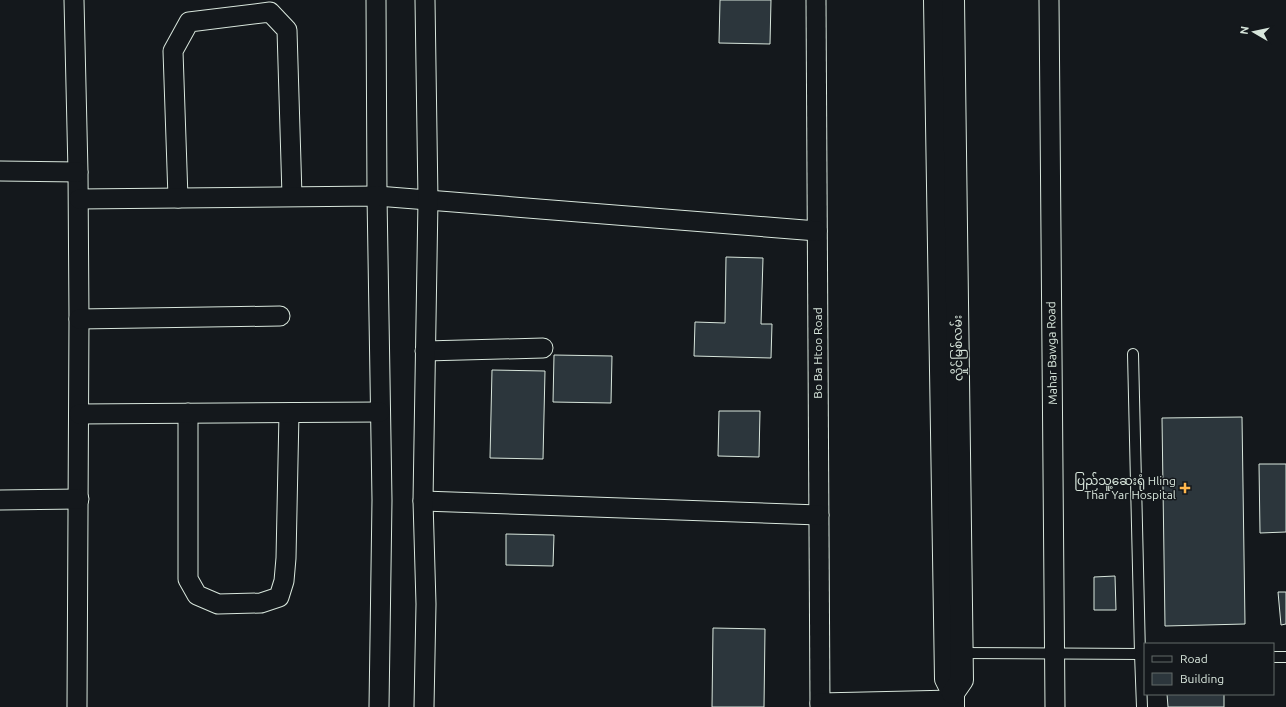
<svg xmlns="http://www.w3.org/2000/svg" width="1286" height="707" viewBox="0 0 1286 707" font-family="Ubuntu,'Noto Sans Myanmar',sans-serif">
  <rect width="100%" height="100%" fill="#14181c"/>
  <g fill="#2c363c" stroke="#d8e6dc">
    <polygon points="720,0 771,0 770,44 719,43"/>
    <polygon points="726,257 763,258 761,324 772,324 771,358 694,356 695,322 725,323"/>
    <polygon points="554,355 612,356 611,403 553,402"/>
    <polygon points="492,370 545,371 543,459 490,458"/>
    <polygon points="719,411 760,411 759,457 718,456"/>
    <polygon points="1242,417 1245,624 1165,626 1162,418"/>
    <polygon points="1259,464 1286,464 1286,532 1260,533"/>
    <polygon points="506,534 554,535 553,566 506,565"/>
    <polygon points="1115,576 1116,610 1094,610 1094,577"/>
    <polygon points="1278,592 1286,592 1286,624 1281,625"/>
    <polygon points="713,628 765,629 764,707 712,707"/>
    <polygon points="1167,694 1224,694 1224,707 1168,707"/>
  </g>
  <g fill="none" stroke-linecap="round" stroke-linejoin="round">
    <g stroke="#d8e6dc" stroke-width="12">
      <g id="service">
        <polyline points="959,653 1140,654 1133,354"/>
        <polyline points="1273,657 1286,657"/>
        <polyline points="1142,707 1140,654 1145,654"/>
      </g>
    </g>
    <g stroke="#d8e6dc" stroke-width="21">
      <g id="minor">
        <polyline points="74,0 78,172 79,319 77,707"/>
        <polyline points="376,0 377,196 382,500 379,707"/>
        <polyline points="816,0 820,707"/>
        <polyline points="1049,0 1055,707"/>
        <polyline points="0,171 78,172"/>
        <polyline points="178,198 173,51 189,22 270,12 287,30 292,196"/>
        <polyline points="79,199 377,196 817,231"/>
        <polyline points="79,319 280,316"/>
        <polyline points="425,351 543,348"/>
        <polyline points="188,413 188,579 197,595 218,604 261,603 279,597 284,581 286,558 289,413"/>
        <polyline points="79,414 380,412"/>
        <polyline points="0,500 79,499"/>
        <polyline points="423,501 819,515"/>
        <polyline points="820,703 953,700"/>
        <polyline points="424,707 426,604 423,501 428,200 425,0"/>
      </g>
    </g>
    <g stroke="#d8e6dc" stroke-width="24">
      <g id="primary">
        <polyline points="935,0 946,679 953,693 953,707"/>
        <polyline points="953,693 962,680 953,0"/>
      </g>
    </g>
    <use href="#service" stroke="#14181c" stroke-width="10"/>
    <use href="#minor" stroke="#14181c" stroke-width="19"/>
    <use href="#primary" stroke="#14181c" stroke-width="22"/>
  </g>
  <path fill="#ffb74d" stroke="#14181c" stroke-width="1.5" d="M1183 482h4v4h4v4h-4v4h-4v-4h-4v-4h4z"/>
  <g text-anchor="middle" stroke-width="3" stroke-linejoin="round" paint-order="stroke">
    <g font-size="12" fill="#d8e6dc" stroke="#14181c">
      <text transform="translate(958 348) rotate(-91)" y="4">လှိုင်မြစ်လမ်း</text>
      <text transform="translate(818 353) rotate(-90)" y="4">Bo Ba Htoo Road</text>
      <text transform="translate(1052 353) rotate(-91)" y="4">Mahar Bawga Road</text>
    </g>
    <g font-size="12" fill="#d8e6dc" stroke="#14181c" text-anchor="end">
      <text x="1176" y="485">ပြည်သူ့ဆေးရုံ Hling<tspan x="1176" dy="14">Thar Yar Hospital</tspan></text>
    </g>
  </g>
  <rect x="1144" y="643" width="130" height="52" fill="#14181c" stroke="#626a69"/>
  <rect x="1152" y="656" width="20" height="6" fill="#14181c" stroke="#626a69"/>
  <text x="1180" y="663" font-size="12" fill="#d8e6dc">Road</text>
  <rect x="1152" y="673" width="20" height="12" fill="#2c363c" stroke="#626a69"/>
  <text x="1180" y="683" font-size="12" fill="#d8e6dc">Building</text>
  <g transform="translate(1254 32) rotate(279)" stroke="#14181c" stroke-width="3" paint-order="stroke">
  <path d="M0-3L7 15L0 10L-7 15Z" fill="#d8e6dc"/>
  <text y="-6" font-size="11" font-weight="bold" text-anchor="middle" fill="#d8e6dc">N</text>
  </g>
</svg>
